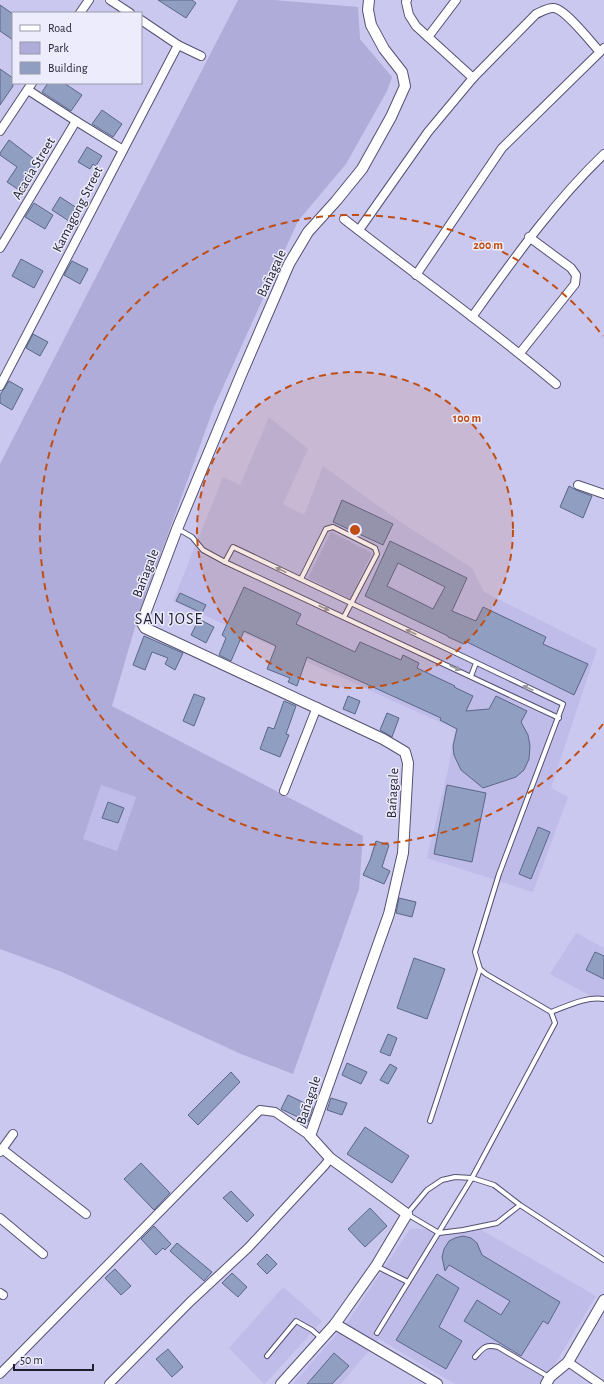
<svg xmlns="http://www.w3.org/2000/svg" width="604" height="1384" viewBox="0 0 604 1384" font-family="'Alegreya Sans',sans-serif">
  <rect width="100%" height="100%" fill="#cac8ef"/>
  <g fill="#bfbce9">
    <polygon points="269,417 308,449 283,504 304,515 323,466 399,521 472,568 484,592 597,649 551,788 568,797 533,892 427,858 448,770 455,729 173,601 223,477 240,485"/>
    <polygon points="101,785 136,797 117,851 82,839"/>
    <polygon points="576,933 604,948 604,1003 550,974"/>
    <polygon points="478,1228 596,1296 543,1384 455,1384 379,1339 341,1384 293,1384 349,1320 410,1229"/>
    <polygon points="283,1287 322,1321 265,1384 264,1384 229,1348"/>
  </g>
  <g fill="#afacd9" fill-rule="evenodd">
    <path d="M238,0H273L358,7L360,39L392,77L387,91L346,164L298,221L214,407L138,617L112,706L363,836L359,889L293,1074L241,1054L62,972L0,949V464ZM101,785L136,797L117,851L83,839Z"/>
    <polygon points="331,532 372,553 350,599 308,578"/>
  </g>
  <g fill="#909ec1" stroke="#5a6788" fill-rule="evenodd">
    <polygon points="158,0 192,0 196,3 186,18"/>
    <polygon points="0,5 13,14 13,40 0,31"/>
    <polygon points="0,69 13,78 13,86 0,105"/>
    <polygon points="48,83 64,83 82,95 71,111 42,92"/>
    <polygon points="102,110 122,124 113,137 92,124"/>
    <polygon points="9,140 38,162 29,175 31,177 22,192 7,182 17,167 0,155 0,153"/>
    <polygon points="87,147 102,156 96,166 93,164 90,169 78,162"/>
    <polygon points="60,197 77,208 69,221 52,210"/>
    <polygon points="34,203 53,215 45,229 25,217"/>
    <polygon points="21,259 43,271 34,288 12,276"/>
    <polygon points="72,261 88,269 80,284 64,275"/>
    <polygon points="33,334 48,342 40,356 26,348"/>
    <polygon points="9,381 23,389 12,410 0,403 0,395"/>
    <polygon points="569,486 576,490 592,496 583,518 560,507"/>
    <polygon points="342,500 393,524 383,545 333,522"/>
    <path d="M390,541L467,578L452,611L476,621L483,607L546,637L543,644L588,664L574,695L465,641L464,644L448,637V636L365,596ZM398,563L445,587L433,609L387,586Z"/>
    <polygon points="244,587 301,614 296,624 355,652 360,642 401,660 403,655 419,663 417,668 455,686 454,687 473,696 466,711 489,709 496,696 527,711 521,722 528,735 530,746 529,759 524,770 516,777 483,788 461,770 454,755 453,746 457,729 440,720 441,718 307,657 297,686 288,682 290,678 267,669 276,646 244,631 231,661 219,655 226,638 222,635"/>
    <polygon points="180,593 206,605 202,613 176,601"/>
    <polygon points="199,619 214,627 206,643 191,635"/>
    <polygon points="144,636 183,653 175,670 165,664 168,658 152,652 145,670 133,665"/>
    <polygon points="194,694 205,698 194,726 183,721"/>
    <polygon points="348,696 360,701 355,714 343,709"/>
    <polygon points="284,701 296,706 286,734 289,735 280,757 260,749 268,727 274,729"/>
    <polygon points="387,713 399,718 392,737 380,730"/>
    <polygon points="447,785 486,793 472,862 434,854"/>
    <polygon points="108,802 124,808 118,823 102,818"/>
    <polygon points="538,827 550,832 531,879 519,874"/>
    <polygon points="376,841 389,845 382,867 390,871 384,884 363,875 370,860"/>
    <polygon points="399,898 416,902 412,917 396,913"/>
    <polygon points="595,952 604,956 604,979 586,970"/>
    <polygon points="414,958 445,969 427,1019 397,1008"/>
    <polygon points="388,1034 397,1038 390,1056 380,1052"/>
    <polygon points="347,1063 367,1072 361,1084 342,1075"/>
    <polygon points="390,1064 397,1068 388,1084 380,1080"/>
    <polygon points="231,1072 240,1082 198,1125 188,1115"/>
    <polygon points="288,1095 313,1107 308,1122 281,1109"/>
    <polygon points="331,1098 347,1103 342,1115 327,1110"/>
    <polygon points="365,1127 409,1156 392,1183 347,1154"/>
    <polygon points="141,1163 170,1193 154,1210 124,1179"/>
    <polygon points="231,1191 254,1215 247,1222 223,1198"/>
    <polygon points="370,1208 387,1226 365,1247 348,1229"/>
    <polygon points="154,1226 171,1244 165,1250 163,1248 156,1255 141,1239"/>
    <polygon points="463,1236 471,1238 477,1243 482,1255 560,1302 548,1324 543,1321 521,1356 464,1321 477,1300 501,1315 510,1301 449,1265 445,1271 442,1257 444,1249 449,1241 455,1238"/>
    <polygon points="177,1243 212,1272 204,1281 170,1251"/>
    <polygon points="267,1254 277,1264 267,1274 257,1264"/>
    <polygon points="115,1269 131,1286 121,1295 105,1278"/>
    <polygon points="232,1273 247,1287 238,1297 222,1283"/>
    <polygon points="437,1274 459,1288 439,1327 462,1341 446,1369 396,1340"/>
    <polygon points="168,1349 183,1367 172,1377 156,1359"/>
    <polygon points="334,1353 349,1366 332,1384 307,1384"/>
  </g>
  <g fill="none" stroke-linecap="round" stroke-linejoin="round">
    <g stroke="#545172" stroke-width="6">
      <g id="service">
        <polyline points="178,529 192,537 203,550 225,562 559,718"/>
        <polyline points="225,562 233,547 563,704 499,874 475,952 480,969 486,974 551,1012 555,1023 472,1178 377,1333"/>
        <polyline points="301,579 326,529 333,527 375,548 377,554 344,617"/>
        <polyline points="471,676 476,663"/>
        <path d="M551,1012C567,1006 587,996 604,999"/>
        <polyline points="430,1121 480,969"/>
        <polyline points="520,1205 497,1223 463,1230 439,1233 407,1214 427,1190 442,1180 455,1177 472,1178 494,1185 520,1205 604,1260"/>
        <polyline points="376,1266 408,1282"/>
        <polyline points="267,1356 296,1321 312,1330 321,1338"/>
        <path d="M475,1357C483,1348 485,1344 498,1347L549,1377"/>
      </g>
    </g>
    <g stroke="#545172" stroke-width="10">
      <g id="minor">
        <polyline points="110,0 130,13"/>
        <polyline points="407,0 406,2 409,15 416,26 473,78"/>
        <polyline points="80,13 89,0"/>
        <polyline points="141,20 178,45 201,56"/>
        <polyline points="428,37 456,0"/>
        <polyline points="28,90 76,121 123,150"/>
        <polyline points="0,131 32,83"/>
        <path d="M344,219C414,274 488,326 556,384"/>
        <path d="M359,230L428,132L473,78L536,14C541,12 548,7 554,8C565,9 591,42 599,51"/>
        <polyline points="0,248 76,121"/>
        <polyline points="416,275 502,148 604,48"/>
        <path d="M472,317C513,260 553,203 604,154"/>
        <polyline points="520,353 575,284 576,275 571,268 529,237"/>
        <polyline points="0,386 178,45"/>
        <polyline points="578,485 604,494"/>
        <polyline points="284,791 317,707"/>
        <polyline points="2,1149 86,1214"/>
        <polyline points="0,1152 13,1134"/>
        <polyline points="0,1218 43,1254"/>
        <polyline points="0,1293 3,1295"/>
        <polyline points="568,1362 600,1384"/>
        <polyline points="0,1374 260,1110 275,1112 310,1136"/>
        <polyline points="109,1384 190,1302 248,1248 325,1165 330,1158"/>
      </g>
    </g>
    <g stroke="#545172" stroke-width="12">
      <g id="tertiary">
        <polyline points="335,1324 437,1384"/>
        <polyline points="281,1384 335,1324 345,1310 376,1266 407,1214 330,1158 310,1136 389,914 403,853 408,763 405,752 383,739 145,628 142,623 143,619 177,529 241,375 289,264 308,232 336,201 362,169 391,117 405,86 402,72 384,49 371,25 368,10 369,0"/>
        <polyline points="546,1384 550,1377 568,1362 604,1300"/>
      </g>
    </g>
    <use href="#service" stroke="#fff" stroke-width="4"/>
    <use href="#minor" stroke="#fff" stroke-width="8"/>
    <use href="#tertiary" stroke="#fff" stroke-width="10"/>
  </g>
  <defs><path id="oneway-solid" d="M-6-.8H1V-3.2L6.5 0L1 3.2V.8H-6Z"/></defs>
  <g fill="#9a9aa0">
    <use href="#oneway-solid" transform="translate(281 570) rotate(-154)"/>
    <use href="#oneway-solid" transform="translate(324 608) rotate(25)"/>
    <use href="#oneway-solid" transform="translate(411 632) rotate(-155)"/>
    <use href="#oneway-solid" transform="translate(455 668) rotate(25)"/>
    <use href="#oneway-solid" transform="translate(528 688) rotate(-155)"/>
  </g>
  <circle cx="355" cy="530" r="158" fill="#c04d12" fill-opacity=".12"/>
  <g fill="none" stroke="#c04d12" stroke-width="2" stroke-dasharray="7 5">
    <circle cx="355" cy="530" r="158"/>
    <path d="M603 724A315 315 0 1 1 603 336"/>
  </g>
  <g text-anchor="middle" stroke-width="3" stroke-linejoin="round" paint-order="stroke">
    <g font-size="14" fill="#1f1e2c" stroke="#ececfc">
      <text transform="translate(33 168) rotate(-59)" y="5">Acacia Street</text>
      <text transform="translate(77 209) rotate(-63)" y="5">Kamagong Street</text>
      <text transform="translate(271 273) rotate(-65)" y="5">Bañagale</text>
      <text transform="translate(145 573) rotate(-69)" y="5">Bañagale</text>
      <text transform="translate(392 793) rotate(-87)" y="5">Bañagale</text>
      <text transform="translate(308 1100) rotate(-71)" y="5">Bañagale</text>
    </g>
    <g font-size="16" letter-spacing="1" fill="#1f1e2c" stroke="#ececfc">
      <text x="169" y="624">SAN JOSE</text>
    </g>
  </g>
  <circle cx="355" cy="530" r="6" fill="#c04d12" stroke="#ececfc" stroke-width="2"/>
  <g font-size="12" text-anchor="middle" font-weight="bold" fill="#c04d12" stroke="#ececfc" stroke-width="3" stroke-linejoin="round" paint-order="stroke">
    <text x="488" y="249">200 m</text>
    <text x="467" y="422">100 m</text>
  </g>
  <rect x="12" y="12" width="130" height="72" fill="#ececfc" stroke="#9a9aa9"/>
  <rect x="20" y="25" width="20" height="6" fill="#ffffff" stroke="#9a9aa9"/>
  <text x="48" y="32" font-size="12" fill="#1f1e2c">Road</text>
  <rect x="20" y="42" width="20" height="12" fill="#afacd9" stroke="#9a9aa9"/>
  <text x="48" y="52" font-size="12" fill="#1f1e2c">Park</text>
  <rect x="20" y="62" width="20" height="12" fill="#909ec1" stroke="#9a9aa9"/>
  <text x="48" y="72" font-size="12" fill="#1f1e2c">Building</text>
  <path d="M14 1364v6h79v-6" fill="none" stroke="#1f1e2c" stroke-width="2"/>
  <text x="20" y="1364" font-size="12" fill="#1f1e2c" stroke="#ececfc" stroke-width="3" paint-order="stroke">50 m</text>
</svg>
